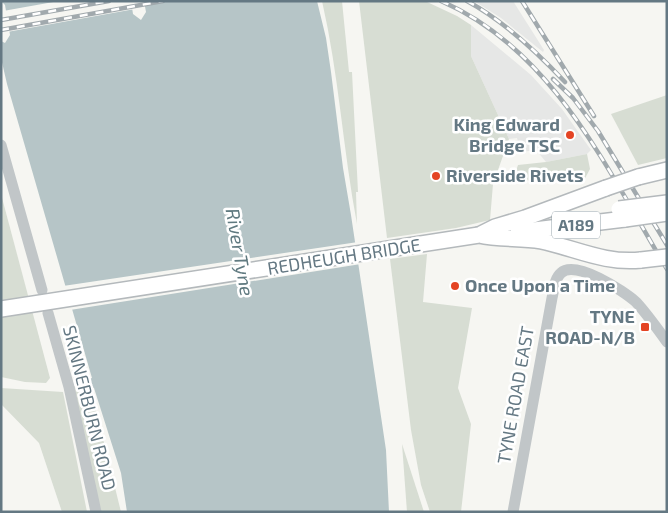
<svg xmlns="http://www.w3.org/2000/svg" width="668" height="513" viewBox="0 0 668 513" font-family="'Exo 2',sans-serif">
  <rect width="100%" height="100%" fill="#f6f6f2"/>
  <g fill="#e6e7e6">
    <polygon points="474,1 513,1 544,50 543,52 501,18"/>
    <polygon points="471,25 531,75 562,109 591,150 587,154 546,162 536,150 521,152 517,138 509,139 471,56"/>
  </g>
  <g fill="#d7ddd3">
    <path d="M322,1H342L349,72H352L358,192H356L357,224C343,150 339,75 322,1Z"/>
    <polygon points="359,1 425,1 457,16 471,25 471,56 509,139 493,184 490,220 456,228 387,238"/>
    <polygon points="667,95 667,158 638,165 611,114"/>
    <polygon points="587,154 590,169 583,182 513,180 518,165 546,162"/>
    <polygon points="1,194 50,378 46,383 25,382 1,377"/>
    <polygon points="427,254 423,302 472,308 458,388 471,424 461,512 430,512 421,485 411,430 390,259"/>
    <polygon points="82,385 84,392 91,390 121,512 96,512 69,387"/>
    <polygon points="1,388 63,392 87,512 62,512 39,443 1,404"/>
    <polygon points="402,444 424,512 407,512"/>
  </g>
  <polygon fill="#b6c5c7" points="1,1 131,1 133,14 141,20 146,12 144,1 317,1 326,38 331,72 343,168 351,215 386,450 389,512 127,512 121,473 94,388 85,389 83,381 92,378 7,84 1,58 1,41 5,43 10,35 5,5"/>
  <g fill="#f6f6f2">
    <polygon points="59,1 134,1 135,9 7,32 3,11"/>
    <polygon points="358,242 361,264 70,310 63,286"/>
  </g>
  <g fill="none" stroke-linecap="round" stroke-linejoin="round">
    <g stroke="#b4b9bc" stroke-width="18">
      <g id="primary">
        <polyline points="638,177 667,170"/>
        <polyline points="518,232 625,219"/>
        <path d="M479,235C500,240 521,237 541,241C575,248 605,264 641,260"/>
        <polyline points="479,235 495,227 525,218 606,188"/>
      </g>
    </g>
    <g stroke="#c1c6c8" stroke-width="11">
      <polyline points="1,145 42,290"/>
      <polyline points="48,313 69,387 96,512"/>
      <path d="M513,512L552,298C554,290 554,279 561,273C575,259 624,291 636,302C647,314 657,328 667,342"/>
    </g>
    <use href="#primary" stroke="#fff" stroke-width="15"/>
    <g stroke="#a1a9ad" stroke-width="4.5">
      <g id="rail">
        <path d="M441,1C554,50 607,170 667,269"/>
        <path d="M467,1C504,21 536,51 565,82"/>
        <polyline points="522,1 594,116"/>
        <polyline points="1,20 109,1"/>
        <polyline points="1,30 163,1"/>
        <polyline points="553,79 573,98 598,131 667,245"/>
      </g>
    </g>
    <use href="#rail" stroke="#fff" stroke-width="2.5" stroke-dasharray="8" stroke-linecap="butt"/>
    <g stroke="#b4b9bc" stroke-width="18" stroke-linecap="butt">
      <g id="primary-bridge">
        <polyline points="606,188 638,177"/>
        <polyline points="619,209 667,203"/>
        <polyline points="625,219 667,213"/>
        <polyline points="641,260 667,257"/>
        <polyline points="1,309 479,235"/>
      </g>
    </g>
    <use href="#primary-bridge" stroke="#fff" stroke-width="15"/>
  </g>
  <g fill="#e44424" stroke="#fff" stroke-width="2">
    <circle cx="570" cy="135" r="5"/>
    <circle cx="436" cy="176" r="5"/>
    <circle cx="455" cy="286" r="5"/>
    <rect x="640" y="322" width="10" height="10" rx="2.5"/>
  </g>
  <g text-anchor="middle" stroke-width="5" stroke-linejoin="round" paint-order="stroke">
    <rect fill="#fff" stroke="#92a0a8" stroke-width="1" x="552" y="211.5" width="48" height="27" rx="4"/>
    <g font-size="16" font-weight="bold" fill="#647883">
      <text x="576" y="231">A189</text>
    </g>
    <g font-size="18" font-weight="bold" fill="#647883" stroke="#fff" text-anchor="end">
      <text x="560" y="131">King Edward<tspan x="560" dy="21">Bridge TSC</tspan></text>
      <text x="446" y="182" text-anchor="start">Riverside Rivets</text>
      <text x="465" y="292" text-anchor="start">Once Upon a Time</text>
      <text x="635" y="323">TYNE<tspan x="635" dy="21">ROAD-N/B</tspan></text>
    </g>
    <g font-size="18" fill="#647883" stroke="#fff">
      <text transform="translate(344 257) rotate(-9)" y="6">REDHEUGH BRIDGE</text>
      <text transform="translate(516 395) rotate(-80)" y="6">TYNE ROAD EAST</text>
      <text transform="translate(89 408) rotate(76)" y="6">SKINNERBURN ROAD</text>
    </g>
    <g font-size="19" font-style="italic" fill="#607a80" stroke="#fff">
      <text transform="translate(240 252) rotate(80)" y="7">River Tyne</text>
    </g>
  </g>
  <rect width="668" height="513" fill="none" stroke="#647883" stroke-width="5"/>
</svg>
